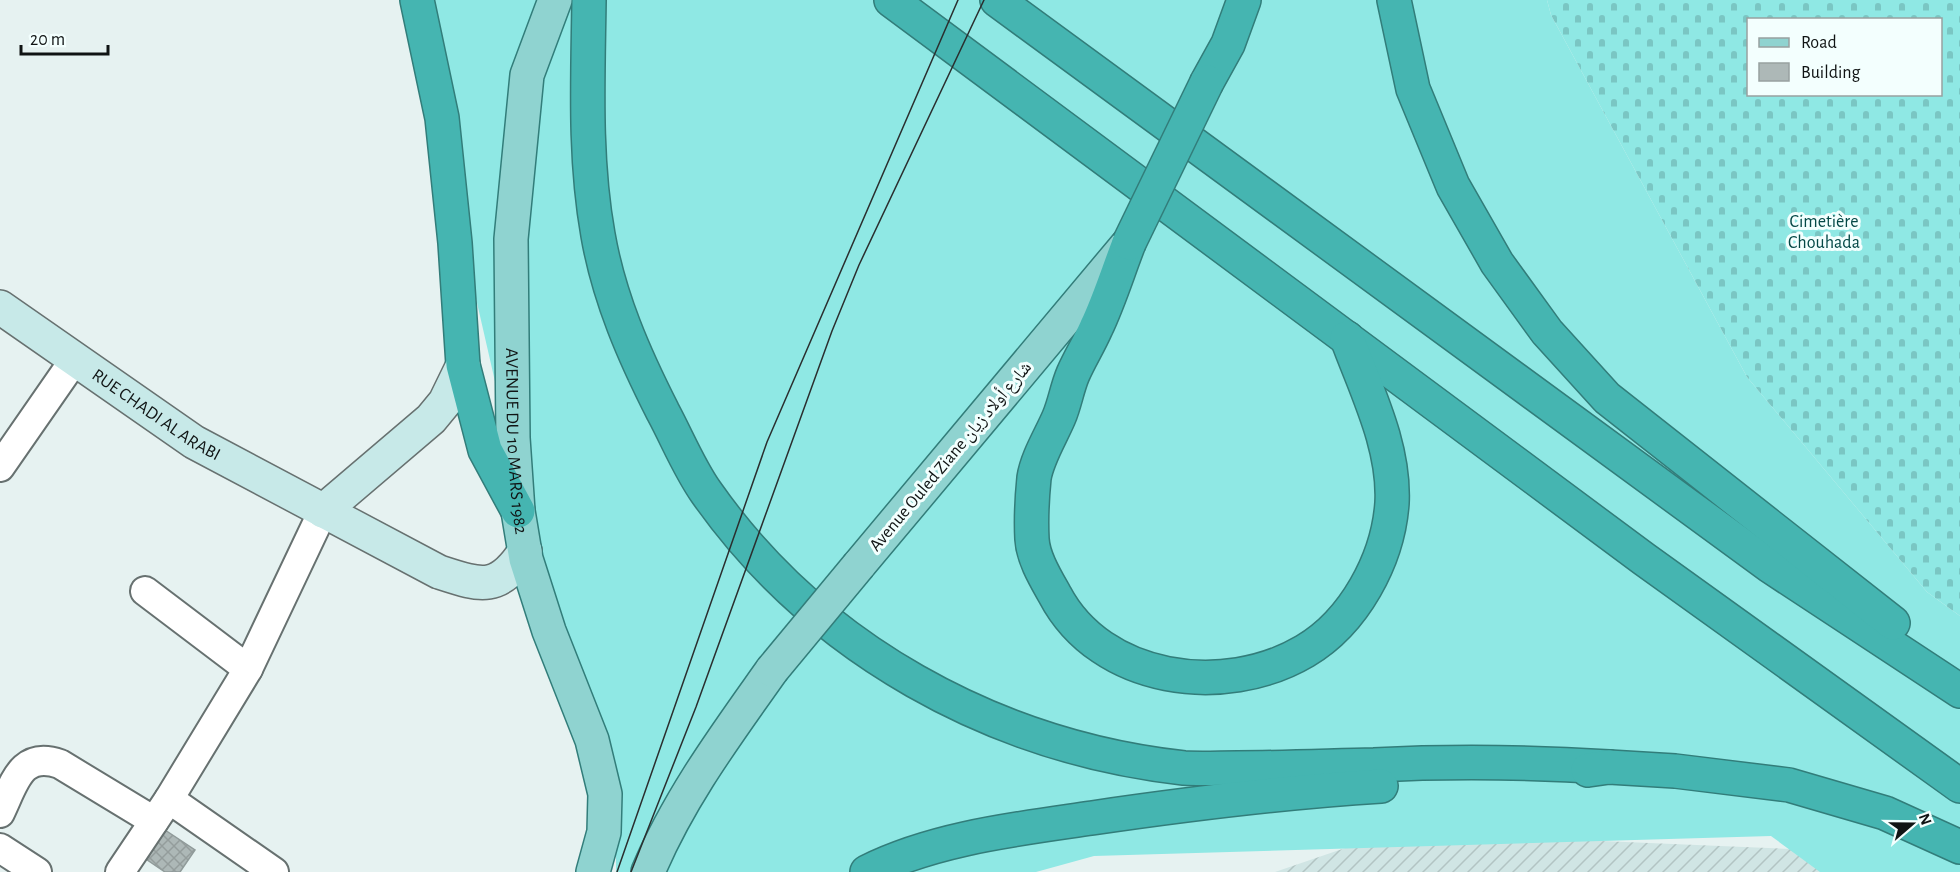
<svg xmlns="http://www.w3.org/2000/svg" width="1960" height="872" viewBox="0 0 1960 872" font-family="'Alegreya Sans','Noto Naskh Arabic',sans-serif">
  <defs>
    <pattern id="industrial-furrows" width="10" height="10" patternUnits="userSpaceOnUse" patternTransform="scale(1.5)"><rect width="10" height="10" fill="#d0e5e4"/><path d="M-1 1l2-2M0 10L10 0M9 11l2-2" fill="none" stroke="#b2c4c3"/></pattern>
    <pattern id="cemetery-stones" width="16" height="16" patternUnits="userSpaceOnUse" patternTransform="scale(1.5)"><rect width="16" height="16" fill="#8fe8e4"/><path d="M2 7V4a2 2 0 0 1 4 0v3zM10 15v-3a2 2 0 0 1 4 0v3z" fill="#7ac6c3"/></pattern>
    <pattern id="building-cross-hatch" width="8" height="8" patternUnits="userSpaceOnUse" patternTransform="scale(1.5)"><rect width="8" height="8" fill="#adb8b7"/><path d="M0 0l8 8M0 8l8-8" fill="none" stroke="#949d9c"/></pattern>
  </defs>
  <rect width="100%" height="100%" fill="#e6f2f1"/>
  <polygon fill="url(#industrial-furrows)" points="1392,832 1789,849 1853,872 1275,872"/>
  <polygon fill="#8fe8e4" points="428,0 1547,0 1551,15 1747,377 1927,592 1960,616 1960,872 1820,872 1771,836 1094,856 1036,872 616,872 616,799 552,600 518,482 464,246"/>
  <path fill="url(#cemetery-stones)" fill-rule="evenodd" d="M1547,0H1960V616L1927,592L1747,377L1551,15ZM1748,20H1940V94H1748Z"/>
  <polygon fill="url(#building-cross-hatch)" stroke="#909b9a" stroke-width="1.5" points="162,828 195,850 180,872 165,872 143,857"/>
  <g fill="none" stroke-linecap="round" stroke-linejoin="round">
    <g stroke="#677170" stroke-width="32">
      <g id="street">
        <polyline points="0,467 75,359"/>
        <polyline points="145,591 248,669"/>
        <polyline points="169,799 274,872"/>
        <path d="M0,813C14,785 20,750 60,764L154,821"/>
        <polyline points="0,848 37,872"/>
        <polyline points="120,872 169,799 248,669 323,511"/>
      </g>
    </g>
    <g stroke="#677170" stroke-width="36">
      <g id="secondary">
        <path id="s1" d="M0,307L194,442L439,572C482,586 498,592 525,551"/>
        <polyline points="323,511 431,419 445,402 463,365"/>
      </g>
    </g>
    <g stroke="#327d7a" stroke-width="36">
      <g id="primary">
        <path id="s2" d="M555,0L527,75L511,239L513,438L518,511L526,559L549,631L592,740L605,794L604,832L593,872"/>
        <polyline points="859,565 1127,245"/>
        <path d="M648,872C679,798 726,735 772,670"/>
      </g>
    </g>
    <g stroke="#327d7a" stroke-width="36">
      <g id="highway">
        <polyline points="417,0 442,118 455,243 463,365 485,450 518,511"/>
        <path d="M589,0C588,78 584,157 598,235C609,298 634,355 663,412C677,438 689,468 706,492C816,649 994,747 1184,768C1201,769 1220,768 1237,768C1283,768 1328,766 1374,765C1452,761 1530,762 1609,767"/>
        <polyline points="891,0 1644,559 1960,786"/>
        <polyline points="997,0 1770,566 1960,691"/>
        <polyline points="1394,0 1413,89 1453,186 1497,263 1547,332 1607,398 1893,623"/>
        <polyline points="1207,82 1228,44 1244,0"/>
        <path d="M1129,243C1118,271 1109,301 1096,328C1089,344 1080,358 1073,374C1067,388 1065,403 1059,417C1051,436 1037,458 1034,478C1032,498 1031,520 1032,539C1033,558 1046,579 1055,595C1101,682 1224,699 1305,651C1354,622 1388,560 1392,503C1395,446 1366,390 1347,338"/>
        <polyline points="1588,770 1609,767 1675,771 1789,785 1885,813 1960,847"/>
        <path d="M867,872C935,838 1017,829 1092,818C1188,804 1284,792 1381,786"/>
      </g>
    </g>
    <use href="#street" stroke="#fff" stroke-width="28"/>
    <use href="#secondary" stroke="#c7e9e8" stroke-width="33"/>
    <use href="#primary" stroke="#8fd3d0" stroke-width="33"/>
    <use href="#highway" stroke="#45b5b1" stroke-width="33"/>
    <g stroke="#2a2f2f" stroke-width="1.5">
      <polyline points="617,872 767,442 958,0"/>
      <polyline points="631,872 696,707 832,331 859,265 984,0"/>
    </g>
    <g stroke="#327d7a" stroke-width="36" stroke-linecap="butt">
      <polyline id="primary-bridge" points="772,670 859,565"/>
    </g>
    <g stroke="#327d7a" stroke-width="36" stroke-linecap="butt">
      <polyline id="highway-bridge" points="1129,243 1207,82"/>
    </g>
    <use href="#primary-bridge" stroke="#8fd3d0" stroke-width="33"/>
    <use href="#highway-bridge" stroke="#45b5b1" stroke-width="33"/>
  </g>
  <g text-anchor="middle" stroke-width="6" stroke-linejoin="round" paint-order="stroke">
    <g font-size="18" fill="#044846" stroke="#f3fffe">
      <text x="1824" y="227">Cimetière<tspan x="1824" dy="21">Chouhada</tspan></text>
    </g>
    <g font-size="18" fill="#101414" stroke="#f3fffe">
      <text dy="6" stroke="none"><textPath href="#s1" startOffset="190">RUE CHADI AL ARABI</textPath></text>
      <text dy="6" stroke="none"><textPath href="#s2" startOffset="447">AVENUE DU 10 MARS 1982</textPath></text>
      <text transform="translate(950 456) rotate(-50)" y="6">Avenue Ouled Ziane شارع أولاد زيان</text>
    </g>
  </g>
  <rect x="1747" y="18" width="195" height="78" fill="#f3fffe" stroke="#98a1a0" stroke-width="1.5"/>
  <rect x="1759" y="38" width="30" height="9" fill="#8fd3d0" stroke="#98a1a0" stroke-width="1.5"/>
  <text x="1801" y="48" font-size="18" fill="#101414">Road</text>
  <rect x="1759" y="63" width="30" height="18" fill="#adb8b7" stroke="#98a1a0" stroke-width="1.5"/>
  <text x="1801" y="78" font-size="18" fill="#101414">Building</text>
  <g transform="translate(1912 824) rotate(70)" stroke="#f3fffe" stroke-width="4.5" paint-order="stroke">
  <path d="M0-4.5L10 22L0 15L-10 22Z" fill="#101414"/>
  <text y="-9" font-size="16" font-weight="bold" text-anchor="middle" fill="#101414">N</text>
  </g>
  <path d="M21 45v9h87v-9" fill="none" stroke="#101414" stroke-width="3"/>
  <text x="30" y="45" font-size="18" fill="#101414" stroke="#f3fffe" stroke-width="4.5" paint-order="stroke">20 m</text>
</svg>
